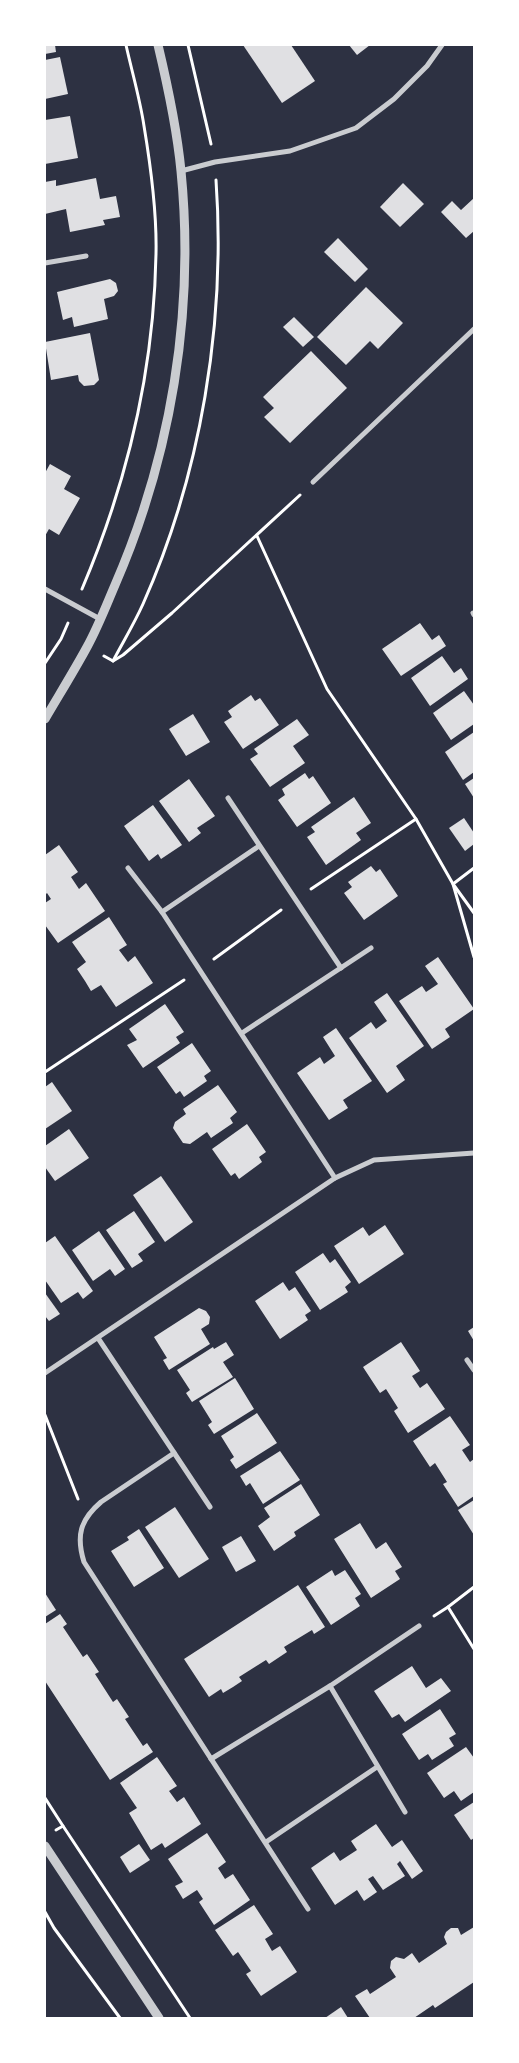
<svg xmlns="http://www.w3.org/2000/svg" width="519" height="2063" viewBox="0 0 519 2063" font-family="'Work Sans',sans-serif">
  <rect width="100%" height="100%" fill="#2d3142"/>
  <g fill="#e0e0e3">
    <polygon points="45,45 55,45 56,52 45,54"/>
    <polygon points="243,45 291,45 315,81 282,103"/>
    <polygon points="349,45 370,45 357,55"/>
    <polygon points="60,57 68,94 45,99 45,60"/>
    <polygon points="70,116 78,158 45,164 45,120"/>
    <polygon points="96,178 100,199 116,196 120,217 103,220 105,225 70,232 66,209 45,214 45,182 56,180 56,186"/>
    <polygon points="403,183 424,204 400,227 380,207"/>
    <polygon points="474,198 474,231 466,238 441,212 452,201 461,210"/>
    <polygon points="338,238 368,269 355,282 324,252"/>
    <polygon points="110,279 116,283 118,291 114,296 104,299 108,319 74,327 72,317 63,320 57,292"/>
    <polygon points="366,287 403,323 378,349 370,341 346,365 317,337"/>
    <polygon points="294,317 314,337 303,347 283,327"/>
    <polygon points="90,333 99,380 94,385 84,386 79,381 78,375 51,380 45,342"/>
    <polygon points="311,351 347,388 290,443 264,417 274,408 263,397"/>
    <polygon points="50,464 71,476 64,489 80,498 59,535 49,529 45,536 45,473"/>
    <polygon points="420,623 432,640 439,635 446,646 401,676 382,649"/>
    <polygon points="442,656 454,673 461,668 468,679 430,706 411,678"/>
    <polygon points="464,691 474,705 474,724 451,740 433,713"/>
    <polygon points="251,695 255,701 260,698 279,725 243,749 224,722 232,717 228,711"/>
    <polygon points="193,714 210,742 186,756 169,729"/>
    <polygon points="297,719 309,735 293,746 305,763 270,787 250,759 258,754 254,749"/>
    <polygon points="474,732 474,772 463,780 445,752"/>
    <polygon points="305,773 309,779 313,776 331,803 297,827 278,800 285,795 282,789"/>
    <polygon points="474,778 474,798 465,784"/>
    <polygon points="189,779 215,816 197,828 201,833 189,842 159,801"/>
    <polygon points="354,797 371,823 356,833 361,840 326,865 307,837 315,832 311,827"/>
    <polygon points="153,805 182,845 161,859 158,854 149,861 124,826"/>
    <polygon points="464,818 474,833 474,844 465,851 449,828"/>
    <polygon points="59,845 78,872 71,877 79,889 86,883 105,911 58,943 45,925 45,903 51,899 47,893 45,895 45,855"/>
    <polygon points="371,866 376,872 380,869 398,896 364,920 344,893 352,887 348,882"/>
    <polygon points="109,917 127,945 119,950 128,962 135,956 153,983 116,1007 101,985 91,991 85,981 77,969 86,962 72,942"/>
    <polygon points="438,957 474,1009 445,1029 450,1037 432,1049 399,1001 422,986 426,992 438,984 425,966"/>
    <polygon points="387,993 424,1046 396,1066 405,1080 387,1093 349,1038 371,1022 376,1029 387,1021 374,1002"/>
    <polygon points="165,1004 184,1032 176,1037 180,1043 143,1068 127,1045 137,1040 129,1029"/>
    <polygon points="336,1028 372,1081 343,1100 348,1108 329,1120 297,1073 320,1057 324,1064 335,1056 323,1037"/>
    <polygon points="192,1043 211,1071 204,1076 207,1081 184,1097 180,1091 176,1094 157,1067"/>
    <polygon points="52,1082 72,1111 45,1129 45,1087"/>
    <polygon points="218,1085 237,1112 230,1118 233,1123 211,1138 207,1132 190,1144 183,1143 173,1128 175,1122 186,1114 183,1109"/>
    <polygon points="247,1124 266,1152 259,1157 262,1162 239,1179 235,1173 231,1176 212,1149"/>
    <polygon points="69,1129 89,1158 55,1181 45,1167 45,1146"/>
    <polygon points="161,1176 193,1222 165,1242 133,1195"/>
    <polygon points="134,1211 155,1242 138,1254 143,1261 132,1268 106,1230"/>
    <polygon points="385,1225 404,1254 359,1284 334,1246 363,1227 369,1236"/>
    <polygon points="99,1231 125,1269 115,1276 110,1269 93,1281 72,1250"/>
    <polygon points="55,1236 93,1291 83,1299 78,1292 61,1303 45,1280 45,1243"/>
    <polygon points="323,1253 330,1263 335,1259 351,1282 345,1287 348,1292 320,1310 295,1272"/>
    <polygon points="283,1282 289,1291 295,1287 311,1311 305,1315 308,1320 280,1339 255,1301"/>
    <polygon points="45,1293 60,1314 49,1321 45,1316"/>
    <polygon points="199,1308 206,1311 210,1317 209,1324 201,1329 210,1344 169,1370 163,1360 167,1358 154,1337"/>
    <polygon points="474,1327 474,1341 468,1331"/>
    <polygon points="226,1342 234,1355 223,1362 233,1377 192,1402 186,1393 190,1390 177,1370 213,1347 214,1349"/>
    <polygon points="401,1342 420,1371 412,1376 420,1388 427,1383 445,1409 408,1433 394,1411 398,1408 386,1389 380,1393 363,1367"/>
    <polygon points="235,1378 254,1409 214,1434 208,1425 212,1422 199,1401"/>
    <polygon points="257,1413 277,1443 236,1469 230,1460 234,1457 221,1436"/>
    <polygon points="450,1416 470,1445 462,1450 470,1462 474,1459 474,1496 458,1507 443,1484 447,1482 435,1463 430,1467 413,1441"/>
    <polygon points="280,1451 300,1480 263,1504 250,1483 246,1486 240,1476"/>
    <polygon points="301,1484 320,1515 294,1532 296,1536 274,1551 258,1526 270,1517 264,1508"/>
    <polygon points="474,1500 474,1535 458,1510"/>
    <polygon points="175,1507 209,1559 179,1578 145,1527"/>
    <polygon points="360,1523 376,1549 386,1542 402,1567 395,1571 400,1579 371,1598 334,1539"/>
    <polygon points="139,1529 164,1568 134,1587 111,1551 129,1540 127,1537"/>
    <polygon points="241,1536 256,1561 236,1572 222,1547"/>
    <polygon points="332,1570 335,1576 345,1570 361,1594 355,1598 360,1606 331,1625 306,1587"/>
    <polygon points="298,1585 325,1627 314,1634 312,1630 284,1647 287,1652 269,1664 266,1660 239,1677 242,1681 233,1687 223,1693 221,1689 209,1697 184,1659"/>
    <polygon points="45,1593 56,1610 45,1617"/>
    <polygon points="60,1614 67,1624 63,1627 83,1657 87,1654 99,1672 95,1674 113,1702 117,1699 129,1717 125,1719 143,1746 147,1743 153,1752 110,1780 45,1681 45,1624"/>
    <polygon points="412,1666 426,1688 441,1678 451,1691 405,1722 399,1714 392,1718 374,1691"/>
    <polygon points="440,1709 456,1734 449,1738 454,1746 432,1760 428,1754 419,1760 402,1734"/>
    <polygon points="466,1747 474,1758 474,1792 461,1801 454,1791 444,1798 427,1773"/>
    <polygon points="157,1757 177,1786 169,1791 177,1802 184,1797 201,1824 165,1848 162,1843 151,1850 129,1813 137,1808 120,1783"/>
    <polygon points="474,1802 474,1838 471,1840 454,1815"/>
    <polygon points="376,1824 392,1847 402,1840 423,1871 412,1879 400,1861 397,1864 405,1876 383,1890 373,1876 368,1879 377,1892 364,1901 357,1890 335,1905 311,1868 334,1852 340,1861 357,1850 351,1841"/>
    <polygon points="207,1833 226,1862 218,1868 225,1879 233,1874 250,1900 214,1925 199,1902 203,1899 197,1890 183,1899 175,1886 183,1882 168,1859"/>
    <polygon points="139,1844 150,1860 130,1873 120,1857"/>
    <polygon points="254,1905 273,1934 265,1939 272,1951 280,1946 297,1972 261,1996 246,1974 251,1971 238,1952 233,1956 215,1930"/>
    <polygon points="474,1927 474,1982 435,2008 433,2005 414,2018 370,2018 355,1996 367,1989 370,1994 396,1977 390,1968 391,1961 396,1957 404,1959 412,1953 419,1963 447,1944 444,1937 446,1932 451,1928 458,1928 461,1935"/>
    <polygon points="341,2007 348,2018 325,2018"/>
  </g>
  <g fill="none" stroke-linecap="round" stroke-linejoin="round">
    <g stroke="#fff" stroke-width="3">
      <polyline points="188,45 211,144"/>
      <polyline points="257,536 327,689 416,819 453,884 474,957"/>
      <path d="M82,589C127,483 154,370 156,254C157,212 151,168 144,126C140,99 132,72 126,45"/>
      <polyline points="104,656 113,661 123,655 172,613 300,495"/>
      <path d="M113,661C123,642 134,624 143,604C201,474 226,322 216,180"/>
      <polyline points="45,663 61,639 68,623"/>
      <polyline points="474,868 453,884 474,913"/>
      <polyline points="311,889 416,819"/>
      <polyline points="214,959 281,910"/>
      <polyline points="45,1072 184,980"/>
      <polyline points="45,1415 78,1499"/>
      <polyline points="474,1587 448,1607 474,1649"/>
      <polyline points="434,1616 448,1607"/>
      <polyline points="45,1798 63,1826 56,1830"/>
      <polyline points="63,1826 190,2018"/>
      <polyline points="45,1912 54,1928 120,2018"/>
    </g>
    <g stroke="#caccd0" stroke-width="5">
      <polyline points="181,171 215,162 290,151 356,128 394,99 427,66 442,45"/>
      <polyline points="45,263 86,256"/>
      <polyline points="313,482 474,329"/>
      <polyline points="45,589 100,619"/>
      <polyline points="473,613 474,615"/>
      <polyline points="228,798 341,968"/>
      <polyline points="128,868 162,912 335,1178"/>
      <polyline points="162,912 259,846"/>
      <polyline points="242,1033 371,948"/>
      <polyline points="98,1338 210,1507"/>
      <polyline points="467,1360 474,1370"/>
      <polyline points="45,1373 335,1178 374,1160 474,1153"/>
      <path d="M174,1453L101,1502C80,1520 76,1536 84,1562L308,1909"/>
      <polyline points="330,1686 405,1812"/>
      <polyline points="211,1759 330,1686 419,1626"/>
      <polyline points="266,1842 377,1767"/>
    </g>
    <g stroke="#caccd0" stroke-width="9">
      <path d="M45,719C59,695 74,671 87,647C98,627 106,606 115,585C171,456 195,312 181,171C177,129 168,87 158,45"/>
      <polyline points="45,1846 159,2018"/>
    </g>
  </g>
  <rect width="519" height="2063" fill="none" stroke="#ffffff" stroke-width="92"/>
</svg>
